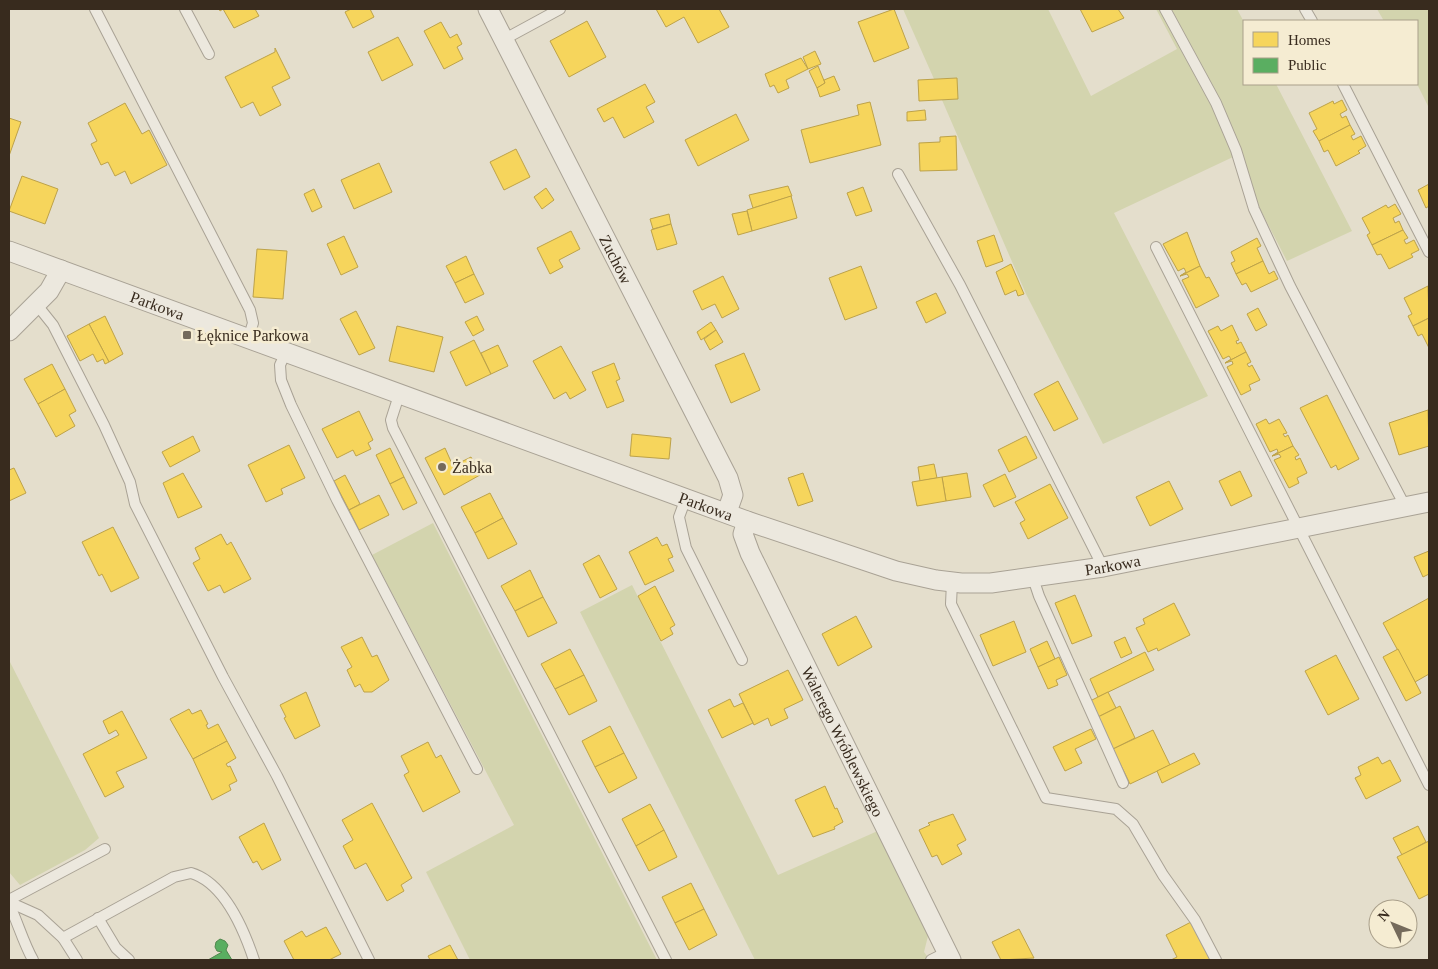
<svg xmlns="http://www.w3.org/2000/svg" width="1438" height="969" viewBox="0 0 1438 969" font-family="'Times New Roman',serif">
  <rect width="100%" height="100%" fill="#e4decc"/>
  <g fill="#d3d4ae">
    <polygon points="903,9 1048,9 1091,96 1177,49 1156,9 1237,9 1244,22 1244,84 1276,84 1352,231 1287,261 1233,157 1114,213 1208,396 1103,444 1026,294 942,100 957,99 957,78 934,79"/>
    <polygon points="1377,9 1429,9 1429,108 1417,84 1417,21 1384,21"/>
    <polygon points="433,523 657,960 470,960 426,872 514,825 372,555"/>
    <polygon points="632,585 778,875 880,830 929,932 924,952 930,960 755,960 580,612"/>
    <polygon points="9,660 99,838 85,850 20,885 9,872"/>
  </g>
  <g fill="#f6d55c" stroke="#bda249">
    <polygon points="219,9 255,9 259,16 234,28 223,9 220,11"/>
    <polygon points="351,9 370,9 374,17 353,28 345,12"/>
    <polygon points="656,9 719,9 729,27 698,43 684,17 666,27"/>
    <polygon points="894,9 909,48 874,62 858,22"/>
    <polygon points="1080,9 1118,9 1124,18 1092,32"/>
    <polygon points="587,21 606,57 569,77 550,41"/>
    <polygon points="441,22 450,38 457,34 462,44 457,47 463,59 444,69 424,31"/>
    <polygon points="398,37 413,65 382,81 368,52"/>
    <polygon points="275,48 290,78 272,87 281,105 260,116 253,102 241,108 225,77 275,52"/>
    <polygon points="815,51 821,64 808,69 803,57"/>
    <polygon points="801,58 808,69 786,80 789,88 778,93 774,85 770,87 765,74"/>
    <polygon points="818,66 825,83 817,88 809,71"/>
    <polygon points="834,76 840,90 820,97 817,88 825,83 824,80"/>
    <polygon points="957,78 958,99 919,101 918,80"/>
    <polygon points="645,84 655,102 646,107 654,122 624,138 613,117 604,122 597,109"/>
    <polygon points="1342,100 1347,110 1340,114 1342,118 1346,116 1350,125 1319,141 1313,131 1317,129 1309,113 1333,101 1334,104"/>
    <polygon points="870,102 881,145 810,163 801,130 859,115 857,105"/>
    <polygon points="125,103 142,134 149,130 167,165 131,184 125,171 115,176 108,162 101,165 91,144 97,141 88,123"/>
    <polygon points="925,110 926,120 907,121 907,112"/>
    <polygon points="736,114 749,140 698,166 685,140"/>
    <polygon points="9,118 21,122 9,156"/>
    <polygon points="1350,125 1355,134 1351,136 1353,140 1361,136 1366,146 1358,151 1360,153 1336,166 1328,150 1324,152 1319,141"/>
    <polygon points="956,136 957,170 920,171 919,143 940,142 940,137"/>
    <polygon points="516,149 530,177 504,190 490,162"/>
    <polygon points="379,163 392,192 354,209 341,180"/>
    <polygon points="22,176 58,189 45,224 9,211"/>
    <polygon points="1429,184 1429,206 1426,208 1418,190"/>
    <polygon points="788,186 792,196 753,208 749,195"/>
    <polygon points="863,187 872,211 856,216 847,193"/>
    <polygon points="546,188 554,200 542,209 534,197"/>
    <polygon points="314,189 322,207 312,212 304,194"/>
    <polygon points="791,196 797,218 752,231 747,210"/>
    <polygon points="1395,204 1401,214 1393,218 1395,223 1399,221 1403,230 1372,245 1367,235 1370,233 1362,218 1386,205 1388,208"/>
    <polygon points="747,211 752,231 738,235 732,214"/>
    <polygon points="669,214 671,224 653,229 650,219"/>
    <polygon points="671,224 677,244 657,250 651,230"/>
    <polygon points="1403,230 1408,238 1404,240 1406,244 1414,240 1419,250 1411,254 1413,257 1389,269 1381,254 1377,255 1372,245"/>
    <polygon points="571,231 580,249 559,260 563,267 550,274 537,248"/>
    <polygon points="1187,232 1200,266 1180,276 1186,272 1184,268 1178,271 1163,244"/>
    <polygon points="994,235 1003,261 986,267 977,241"/>
    <polygon points="344,236 358,267 341,275 327,244"/>
    <polygon points="1257,238 1261,246 1257,248 1263,261 1236,274 1231,263 1235,261 1231,252"/>
    <polygon points="257,249 287,251 283,299 253,297"/>
    <polygon points="466,256 474,274 455,283 446,266"/>
    <polygon points="1263,261 1269,274 1274,271 1278,279 1251,292 1246,283 1242,285 1236,274"/>
    <polygon points="1011,264 1024,294 1018,296 1016,290 1005,295 996,272"/>
    <polygon points="861,266 877,308 845,320 829,278"/>
    <polygon points="1200,266 1206,278 1209,277 1219,296 1196,308 1182,280 1189,277 1187,274 1180,276"/>
    <polygon points="474,274 484,294 465,303 455,283"/>
    <polygon points="723,276 739,309 722,318 715,304 702,310 693,291"/>
    <polygon points="1428,286 1429,318 1413,326 1408,316 1412,314 1404,298"/>
    <polygon points="936,293 946,313 926,323 916,302"/>
    <polygon points="1258,308 1267,325 1256,331 1247,314"/>
    <polygon points="356,311 375,348 359,355 340,319"/>
    <polygon points="105,316 123,354 109,362 89,324"/>
    <polygon points="477,316 484,330 473,336 465,322"/>
    <polygon points="1429,318 1429,348 1422,334 1418,336 1413,326"/>
    <polygon points="711,322 716,330 701,340 697,332"/>
    <polygon points="89,324 109,362 105,364 103,359 97,362 93,354 80,361 67,336"/>
    <polygon points="1232,325 1239,340 1236,341 1237,344 1241,342 1246,352 1225,363 1231,359 1229,356 1223,359 1208,331 1218,326 1221,331"/>
    <polygon points="397,326 443,337 434,372 389,361"/>
    <polygon points="716,330 723,342 710,350 704,339"/>
    <polygon points="474,340 491,374 466,386 450,352"/>
    <polygon points="498,345 508,366 491,374 481,353"/>
    <polygon points="561,346 586,390 570,399 566,392 554,399 533,361"/>
    <polygon points="1246,352 1251,362 1247,364 1249,367 1252,365 1260,380 1249,385 1251,390 1241,395 1227,367 1233,364 1232,361 1225,363"/>
    <polygon points="744,353 760,390 731,403 715,365"/>
    <polygon points="614,363 620,379 616,381 624,401 607,408 592,372"/>
    <polygon points="52,364 65,389 38,404 24,379"/>
    <polygon points="1058,381 1078,419 1054,431 1034,394"/>
    <polygon points="65,389 76,411 69,415 75,426 56,437 38,404"/>
    <polygon points="1327,395 1359,459 1338,470 1336,465 1331,468 1300,408"/>
    <polygon points="1428,410 1429,446 1399,455 1389,423"/>
    <polygon points="359,411 373,440 368,443 371,449 356,456 353,450 337,458 322,429"/>
    <polygon points="1266,419 1269,424 1279,419 1287,433 1283,434 1285,437 1288,435 1293,446 1272,456 1278,452 1277,449 1270,452 1256,424"/>
    <polygon points="632,434 671,438 669,459 630,456"/>
    <polygon points="193,436 200,451 170,467 162,452"/>
    <polygon points="1026,436 1037,458 1009,472 998,450"/>
    <polygon points="289,445 305,478 281,489 283,494 266,502 248,465"/>
    <polygon points="1293,446 1299,455 1295,457 1296,460 1300,458 1307,473 1297,478 1299,483 1289,488 1274,460 1281,457 1279,454 1272,456"/>
    <polygon points="390,448 404,477 390,484 376,455"/>
    <polygon points="445,448 453,466 471,457 480,475 444,495 425,458"/>
    <polygon points="934,464 937,478 920,481 918,467"/>
    <polygon points="14,468 26,493 9,501 9,470"/>
    <polygon points="1240,471 1252,496 1231,506 1219,481"/>
    <polygon points="183,473 202,507 178,518 163,483"/>
    <polygon points="803,473 813,501 798,506 788,478"/>
    <polygon points="967,473 971,497 946,501 942,477"/>
    <polygon points="1005,474 1016,497 994,507 983,485"/>
    <polygon points="345,475 360,504 349,510 334,481"/>
    <polygon points="404,477 417,503 403,510 390,484"/>
    <polygon points="942,477 946,501 917,506 912,482"/>
    <polygon points="1169,481 1183,509 1150,526 1136,497"/>
    <polygon points="1050,484 1068,518 1028,539 1020,523 1025,520 1015,502"/>
    <polygon points="490,493 503,518 475,533 461,507"/>
    <polygon points="379,495 389,515 359,530 349,510"/>
    <polygon points="503,518 517,544 488,559 475,533"/>
    <polygon points="113,527 139,578 111,592 102,574 99,576 82,542"/>
    <polygon points="221,534 227,545 231,542 251,579 224,593 220,585 208,591 193,563 200,559 195,548"/>
    <polygon points="657,537 662,546 667,544 673,557 668,559 674,571 645,585 629,552"/>
    <polygon points="1429,551 1429,574 1423,577 1414,557"/>
    <polygon points="599,555 617,589 600,598 583,564"/>
    <polygon points="530,570 543,597 515,611 501,586"/>
    <polygon points="655,586 675,625 670,628 673,634 661,641 638,596"/>
    <polygon points="1075,595 1092,636 1072,644 1055,603"/>
    <polygon points="543,597 557,623 528,637 515,611"/>
    <polygon points="1429,598 1429,674 1415,682 1383,623"/>
    <polygon points="1174,603 1190,635 1158,651 1157,648 1148,652 1136,628 1145,624 1143,619"/>
    <polygon points="856,616 872,647 838,666 822,634"/>
    <polygon points="1014,621 1026,652 993,666 980,635"/>
    <polygon points="362,637 372,657 377,655 389,680 372,692 364,692 360,684 355,687 347,670 352,667 341,647"/>
    <polygon points="1125,637 1132,653 1121,658 1114,642"/>
    <polygon points="1047,641 1055,659 1038,667 1030,649"/>
    <polygon points="570,649 584,675 555,689 541,664"/>
    <polygon points="1398,649 1421,693 1406,701 1383,657"/>
    <polygon points="1145,652 1154,670 1098,697 1090,679"/>
    <polygon points="1336,655 1359,699 1328,715 1305,671"/>
    <polygon points="1059,657 1067,675 1056,680 1058,685 1048,689 1038,667"/>
    <polygon points="788,670 803,700 784,709 788,718 771,726 768,718 754,725 739,694"/>
    <polygon points="584,675 597,701 569,715 555,689"/>
    <polygon points="306,692 320,726 295,739 284,718 286,717 280,705"/>
    <polygon points="1108,692 1116,708 1098,717 1090,701"/>
    <polygon points="730,699 734,707 743,703 753,723 722,738 708,710"/>
    <polygon points="1120,706 1135,738 1113,749 1098,717"/>
    <polygon points="189,709 192,714 201,710 208,724 206,725 208,729 218,724 227,741 193,759 170,719"/>
    <polygon points="122,711 147,758 116,772 124,787 105,797 83,754 119,735 116,730 109,734 103,721"/>
    <polygon points="610,726 624,753 595,767 582,741"/>
    <polygon points="1091,729 1096,739 1075,749 1082,763 1065,771 1053,747"/>
    <polygon points="1153,730 1170,765 1130,784 1113,749"/>
    <polygon points="227,741 236,758 226,764 228,767 230,766 237,781 229,785 231,790 212,800 193,759"/>
    <polygon points="428,742 436,758 441,755 460,792 423,812 404,775 409,772 401,756"/>
    <polygon points="624,753 637,778 609,793 595,767"/>
    <polygon points="1194,753 1200,764 1162,783 1157,771"/>
    <polygon points="1378,757 1382,764 1390,760 1401,781 1366,799 1355,778 1361,775 1358,767"/>
    <polygon points="825,786 835,809 837,808 843,822 834,827 835,829 813,837 795,800"/>
    <polygon points="372,803 412,878 401,885 404,891 387,901 366,863 355,869 343,846 353,840 342,820"/>
    <polygon points="650,804 664,830 636,846 622,819"/>
    <polygon points="953,814 966,840 957,845 962,854 942,865 937,855 932,857 919,830 930,825 928,823"/>
    <polygon points="264,823 281,860 262,870 257,861 253,863 239,837"/>
    <polygon points="1418,826 1426,842 1402,855 1393,838"/>
    <polygon points="664,830 677,857 649,871 636,846"/>
    <polygon points="1429,841 1429,894 1419,899 1397,857"/>
    <polygon points="691,883 704,909 675,923 662,897"/>
    <polygon points="704,909 717,935 689,950 675,923"/>
    <polygon points="1191,922 1211,960 1171,960 1177,957 1166,935"/>
    <polygon points="326,927 341,954 329,960 294,960 284,941 302,931 306,937"/>
    <polygon points="1019,929 1034,958 1001,960 992,942"/>
    <polygon points="450,945 458,960 430,960 428,956"/>
  </g>
  <polygon fill="#5aae61" stroke="#50874d" points="220,939 225,941 228,945 226,950 232,960 208,960 222,952 217,951 215,947 216,942"/>
  <g fill="none" stroke-linecap="round" stroke-linejoin="round">
    <g stroke="#a9a295" stroke-width="12">
      <g id="service">
        <polyline points="95,9 250,310 253,323 248,339"/>
        <polyline points="185,9 209,54"/>
        <polyline points="1165,9 1216,103 1236,150 1254,209 1290,286 1406,508"/>
        <polyline points="1305,9 1312,21"/>
        <polyline points="503,40 560,9"/>
        <polyline points="1343,84 1429,252"/>
        <polyline points="898,174 960,285 1103,567"/>
        <polyline points="1156,247 1429,785"/>
        <polyline points="37,305 53,325 104,425 130,482 135,504 223,677 277,776 369,960"/>
        <polyline points="286,352 280,365 281,380 291,405 337,500 477,769"/>
        <polyline points="400,392 391,420 393,428 666,960"/>
        <polyline points="686,498 679,517 686,548 742,660"/>
        <polyline points="1033,578 1039,596 1123,783"/>
        <polyline points="952,582 951,604 1046,798 1116,809 1133,824 1163,875 1195,920 1216,960"/>
        <polyline points="9,900 105,849"/>
        <path d="M9,902L38,915L63,938L174,877L191,873C225,883 244,930 254,960"/>
        <path d="M9,904C18,923 23,942 33,960"/>
        <polyline points="98,918 116,948 129,960"/>
        <polyline points="63,938 77,960"/>
        <polyline points="931,960 947,952"/>
      </g>
    </g>
    <g stroke="#a9a295" stroke-width="21">
      <g id="minor">
        <path id="s1" d="M488,9L728,478L733,495L727,512"/>
        <path id="s2" d="M9,251L747,521L896,571L936,580L961,583H991L1103,567L1429,502"/>
        <polyline points="9,331 49,291 61,270"/>
        <path id="s3" d="M747,521L743,534L750,553L951,960"/>
      </g>
    </g>
    <use href="#service" stroke="#ece8de" stroke-width="10"/>
    <use href="#minor" stroke="#ece8de" stroke-width="19"/>
  </g>
  <g fill="#746a5b" stroke="#f5ecd2" stroke-width="2">
    <rect x="182" y="330" width="10" height="10" rx="2.5"/>
    <circle cx="442" cy="467" r="5"/>
  </g>
  <g text-anchor="middle" stroke-width="5" stroke-linejoin="round" paint-order="stroke">
    <g font-size="16" fill="#382b1e" stroke="#f5ecd2">
      <text dy="6" stroke="none"><textPath href="#s1" startOffset="281">Zuchów</textPath></text>
      <text dy="6" stroke="none"><textPath href="#s2" startOffset="158">Parkowa</textPath></text>
      <text dy="6" stroke="none"><textPath href="#s2" startOffset="742">Parkowa</textPath></text>
      <text dy="6" stroke="none"><textPath href="#s2" startOffset="1162">Parkowa</textPath></text>
      <text dy="6" stroke="none"><textPath href="#s3" startOffset="244">Walerego Wróblewskiego</textPath></text>
    </g>
    <g font-size="16" fill="#382b1e" stroke="#f5ecd2" text-anchor="start">
      <text x="197" y="341">Łęknice Parkowa</text>
      <text x="452" y="473">Żabka</text>
    </g>
  </g>
  <rect width="1438" height="969" fill="none" stroke="#382b1e" stroke-width="20"/>
  <rect x="1243" y="20" width="175" height="65" fill="#f5ecd2" stroke="#a99f8a"/>
  <rect x="1253" y="32" width="25" height="15" fill="#f6d55c" stroke="#a99f8a"/>
  <text x="1288" y="45" font-size="15" fill="#382b1e">Homes</text>
  <rect x="1253" y="58" width="25" height="15" fill="#5aae61" stroke="#a99f8a"/>
  <text x="1288" y="70" font-size="15" fill="#382b1e">Public</text>
  <g transform="translate(1393 924) rotate(313)"><circle r="24" fill="#f5ecd2" stroke="#a99f8a"/>
  <path d="M0-4L9 19L0 12L-9 19Z" fill="#746a5b"/>
  <text y="-8" font-size="14" font-weight="bold" text-anchor="middle" fill="#382b1e">N</text>
  </g>
</svg>
